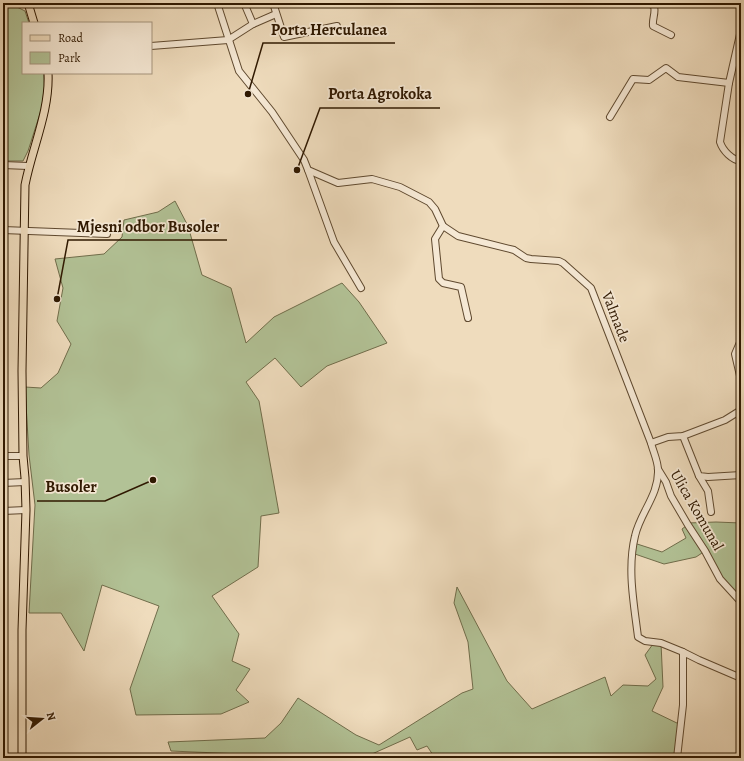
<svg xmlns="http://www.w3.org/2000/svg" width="744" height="761" viewBox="0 0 744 761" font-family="Alegreya,serif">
  <rect width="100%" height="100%" fill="#efdcbd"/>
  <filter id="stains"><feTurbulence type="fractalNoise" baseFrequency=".005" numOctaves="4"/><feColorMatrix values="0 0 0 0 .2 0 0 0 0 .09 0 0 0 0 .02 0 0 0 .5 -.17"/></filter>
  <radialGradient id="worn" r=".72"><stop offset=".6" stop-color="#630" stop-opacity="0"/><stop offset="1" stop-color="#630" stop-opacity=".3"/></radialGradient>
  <g fill="#b2c296" stroke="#706d4b">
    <polygon points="3,3 9,3 25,11 29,23 23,23 23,73 44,73 44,76 45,98 28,151 23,161 3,161"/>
    <polygon points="175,201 188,226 202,275 231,288 246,343 274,317 342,283 359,302 387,343 327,366 301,387 275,358 246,382 259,401 279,513 261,516 258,567 212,596 239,634 232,661 250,669 236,690 249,702 221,714 136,715 130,689 159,606 102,585 84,651 61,613 29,613 35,505 29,455 25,387 41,388 58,373 71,344 57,321 63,288 55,259 104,254 122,237 124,220 158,212"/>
    <polygon points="716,522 741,523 741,602 720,579 705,551 696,557 664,564 632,553 634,543 662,552 686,538 682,529 686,526 688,523"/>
    <polygon points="457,587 507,681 532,709 605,677 611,696 623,685 648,686 656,679 645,655 653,644 661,643 663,687 652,711 681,725 677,758 457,758 455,754 445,758 435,758 427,746 417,750 410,737 363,758 288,758 264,755 171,751 168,742 265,738 281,723 298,698 356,735 379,745 462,693 473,689 468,642 454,603"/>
  </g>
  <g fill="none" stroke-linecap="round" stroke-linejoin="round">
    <g stroke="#5f492f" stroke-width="8">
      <g id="minor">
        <path d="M217,3L239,71L272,112L304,160L308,170L338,183L372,179L400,187L429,202L435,209L443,226L458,236L514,250L526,258L531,259L559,261L563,263L591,288L651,443C653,451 658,461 658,470C659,495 640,513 635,536C627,569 634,604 638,637L645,641L661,643L683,652V705L677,758"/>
        <polyline points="244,3 253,24"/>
        <polyline points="273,3 284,37 337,26"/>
        <path d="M649,3L654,6C656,13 652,19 653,26L671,35"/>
        <polyline points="151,46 228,40 253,24 276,14"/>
        <path d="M729,83L720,142C723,151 732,160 741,161"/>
        <polyline points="610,117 633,79 649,80 666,68 678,77 729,83 741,30"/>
        <polyline points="3,165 28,166"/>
        <polyline points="308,170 334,242 361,288"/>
        <polyline points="443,226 435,239 439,279 443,283 461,287 468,318"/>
        <polyline points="3,230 107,234"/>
        <polyline points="741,340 735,354 741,380"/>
        <polyline points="683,436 699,476 708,477 741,475"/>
        <polyline points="651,443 668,437 683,436 725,420 741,410"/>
        <polyline points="3,456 23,456"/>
        <polyline points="658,469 666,482 671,496 688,525 705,551 720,579 741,602"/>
        <polyline points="699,476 708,491 711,512"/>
        <polyline points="3,483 25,482"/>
        <polyline points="3,511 26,510"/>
        <polyline points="683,652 699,660 741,678"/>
      </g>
    </g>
    <g stroke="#2f1800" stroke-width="9">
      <g id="major">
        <polyline points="28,3 34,23"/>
        <path d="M22,758V630L26,510L25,478L23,456L22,371L25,185C32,148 50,111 48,73"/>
      </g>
    </g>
    <use href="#minor" stroke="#f5e8d4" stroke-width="6"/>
    <use href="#major" stroke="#efdcbd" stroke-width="7"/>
  </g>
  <g text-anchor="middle" stroke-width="3.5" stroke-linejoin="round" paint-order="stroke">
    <g font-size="15" fill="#2f1800" stroke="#f5e8d4">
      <text transform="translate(616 317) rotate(69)" y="5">Valmade</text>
      <text transform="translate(697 510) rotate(60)" y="5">Ulica Komunal</text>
    </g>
  </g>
  <path fill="none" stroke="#2f1800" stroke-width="1.5" d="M248 94L263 43H395M297 170L320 108H440M57 299L68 240H227M153 480L105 501H37"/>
  <g fill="#2f1800" stroke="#f5e8d4" stroke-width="1.5">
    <circle cx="248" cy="94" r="4"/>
    <circle cx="297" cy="170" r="4"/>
    <circle cx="57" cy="299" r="4"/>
    <circle cx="153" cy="480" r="4"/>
  </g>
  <g font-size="16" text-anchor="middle" font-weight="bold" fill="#2f1800" stroke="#f5e8d4" stroke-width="3.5" stroke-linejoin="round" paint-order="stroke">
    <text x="329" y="35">Porta Herculanea</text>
    <text x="380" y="99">Porta Agrokoka</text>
    <text x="148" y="232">Mjesni odbor Busoler</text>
    <text x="71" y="492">Busoler</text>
  </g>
  <rect width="744" height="761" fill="none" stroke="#efdcbd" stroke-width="16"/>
  <rect x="4" y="4" width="736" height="753" fill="none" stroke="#2f1800" stroke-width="2"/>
  <rect x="8" y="8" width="728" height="745" fill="none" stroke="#2f1800"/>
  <rect x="22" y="22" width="130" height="52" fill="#f5e8d4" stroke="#a6957f"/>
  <rect x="30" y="35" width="20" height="6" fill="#efdcbd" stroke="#a6957f"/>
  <text x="58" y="42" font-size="12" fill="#2f1800">Road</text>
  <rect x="30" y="52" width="20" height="12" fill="#b2c296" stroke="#a6957f"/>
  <text x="58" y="62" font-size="12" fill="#2f1800">Park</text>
  <g transform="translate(42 719) rotate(73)" stroke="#f5e8d4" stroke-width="3" paint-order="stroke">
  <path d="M0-3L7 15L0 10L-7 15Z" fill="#2f1800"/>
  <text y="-6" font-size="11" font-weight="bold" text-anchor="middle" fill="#2f1800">N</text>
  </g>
  <rect width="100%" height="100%" filter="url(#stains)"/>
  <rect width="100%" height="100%" fill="url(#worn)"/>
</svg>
